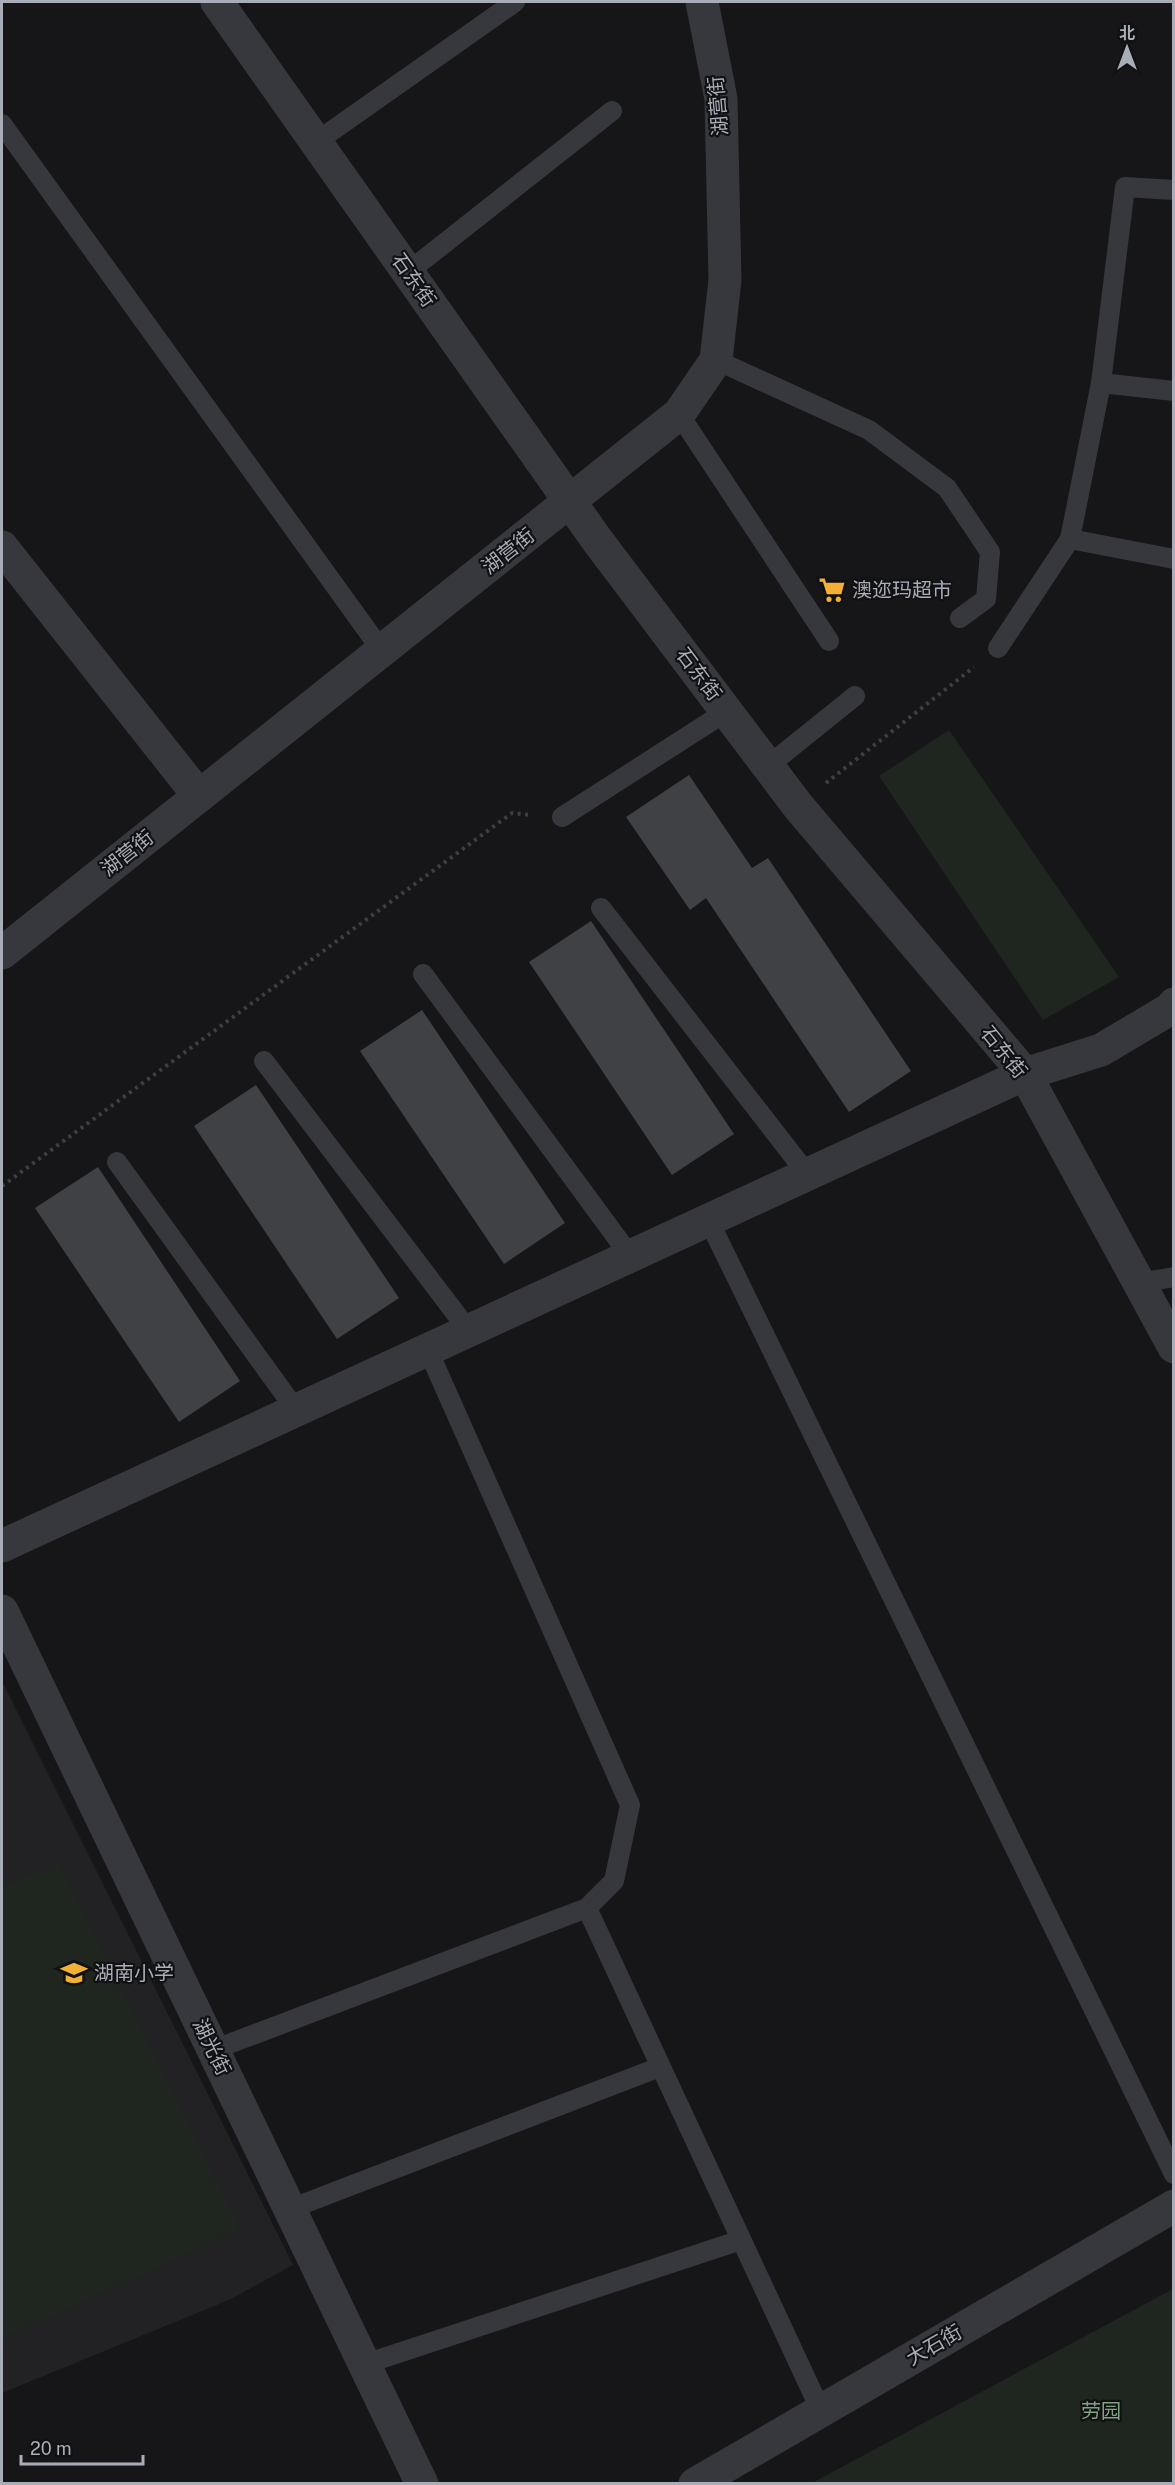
<svg xmlns="http://www.w3.org/2000/svg" width="1175" height="2485" viewBox="0 0 1175 2485" font-family="'Public Sans','Noto Sans SC',sans-serif">
  <rect width="100%" height="100%" fill="#161618"/>
  <polygon fill="#222225" points="2,1681 293,2265 229,2300 2,2393"/>
  <g fill="#1e261f">
    <polygon points="949,730 1119,977 1043,1020 879,776"/>
    <polygon points="59,1863 240,2230 2,2339 2,1887"/>
    <polygon points="1173,2289 1173,2483 812,2483"/>
  </g>
  <g fill="#404145">
    <polygon points="689,775 752,868 768,858 911,1071 849,1112 706,898 690,910 626,817"/>
    <polygon points="591,921 734,1134 672,1175 529,962"/>
    <polygon points="422,1010 565,1223 504,1264 360,1051"/>
    <polygon points="256,1085 399,1298 337,1339 194,1126"/>
    <polygon points="98,1167 240,1381 179,1422 35,1208"/>
  </g>
  <g fill="none" stroke-linecap="round" stroke-linejoin="round">
    <g stroke="#3d3f44" stroke-width="4" stroke-dasharray="3 4.5" stroke-linecap="butt">
      <polyline points="826,783 974,667"/>
      <polyline points="2,1186 512,813 531,815"/>
    </g>
    <g stroke="#37383d" stroke-width="20">
      <polyline points="2,124 382,651"/>
      <polyline points="316,142 515,2"/>
      <polyline points="408,272 612,111"/>
      <polyline points="716,360 869,430 947,488 990,552 986,599 960,618"/>
      <polyline points="1101,383 1125,187 1174,190"/>
      <polyline points="679,414 829,641"/>
      <polyline points="1070,539 1174,559"/>
      <polyline points="998,648 1070,539 1101,383 1174,391"/>
      <polyline points="768,766 855,696"/>
      <polyline points="562,817 727,711"/>
      <polyline points="601,908 808,1175"/>
      <polyline points="423,974 631,1257"/>
      <polyline points="264,1061 469,1331"/>
      <polyline points="117,1162 296,1410"/>
      <polyline points="709,1221 1174,2174"/>
      <polyline points="1139,1283 1174,1277"/>
      <polyline points="587,1908 821,2411"/>
      <polyline points="213,2050 587,1908 614,1881 630,1805 428,1350"/>
      <polyline points="290,2209 660,2067"/>
      <polyline points="365,2364 741,2240"/>
    </g>
    <g stroke="#37383d" stroke-width="33">
      <polyline points="217,2 597,540 798,806 1025,1074 1174,1347"/>
      <polyline points="2,547 199,796"/>
      <polyline points="2,953 679,414 716,360 725,280 721,99 702,2"/>
      <polyline points="2,1546 1025,1074 1101,1050 1170,1009 1174,1004"/>
      <polyline points="2,1611 422,2484"/>
      <polyline points="695,2484 1174,2206"/>
    </g>
  </g>
  <defs>
    <g id="supermarket-bare" transform="scale(2.07)"><path d="M-6-5.5h2.5l.6 2H6L4.5 2H-2.5L-4.4-4H-6ZM-1.5 3.2a1.3 1.3 0 1 0 .1 0ZM3 3.2a1.3 1.3 0 1 0 .1 0Z" fill="#f2b134" stroke="#111113" stroke-width="2.5" paint-order="stroke"/></g>
    <g id="school-bare" transform="scale(2.07)"><path d="M0-5L7-2L0 1L-7-2ZM-4 1L0 2.5L4 1V4Q0 6-4 4Z" fill="#f2b134" stroke="#111113" stroke-width="2.5" paint-order="stroke"/></g>
  </defs>
  <g fill-rule="evenodd">
    <use href="#supermarket-bare" x="832" y="590"/>
    <use href="#school-bare" x="74" y="1973"/>
  </g>
  <g text-anchor="middle" stroke-width="4.5" stroke-linejoin="round" paint-order="stroke">
    <g font-size="20" fill="#a8adb8" stroke="#111113">
      <text transform="translate(718 106) rotate(-95)" y="7">湖营街</text>
      <text transform="translate(414 280) rotate(55)" y="7">石东街</text>
      <text transform="translate(508 551) rotate(-38)" y="7">湖营街</text>
      <text transform="translate(699 674) rotate(53)" y="7">石东街</text>
      <text transform="translate(127 853) rotate(-38)" y="7">湖营街</text>
      <text transform="translate(1004 1052) rotate(51)" y="7">石东街</text>
      <text transform="translate(212 2047) rotate(64)" y="7">湖光街</text>
      <text transform="translate(934 2345) rotate(-30)" y="7">大石街</text>
    </g>
    <g font-size="20" fill="#a8adb8" stroke="#111113" text-anchor="start">
      <text x="852" y="597">澳迩玛超市</text>
      <text x="94" y="1980">湖南小学</text>
    </g>
    <g font-size="20" fill="#7fa381" stroke="#111113">
      <text x="1101" y="2418">劳园</text>
    </g>
  </g>
  <rect width="1175" height="2485" fill="none" stroke="#a8adb8" stroke-width="6"/>
  <g transform="translate(1127 48)" stroke="#111113" stroke-width="4.5" paint-order="stroke">
  <path d="M0-4.5L10 22L0 15L-10 22Z" fill="#a8adb8"/>
  <text y="-9" font-size="16" font-weight="bold" text-anchor="middle" fill="#a8adb8">北</text>
  </g>
  <path d="M21 2455v9h122v-9" fill="none" stroke="#a8adb8" stroke-width="3"/>
  <text x="30" y="2455" font-size="18" fill="#a8adb8" stroke="#111113" stroke-width="4.5" paint-order="stroke">20 m</text>
</svg>
